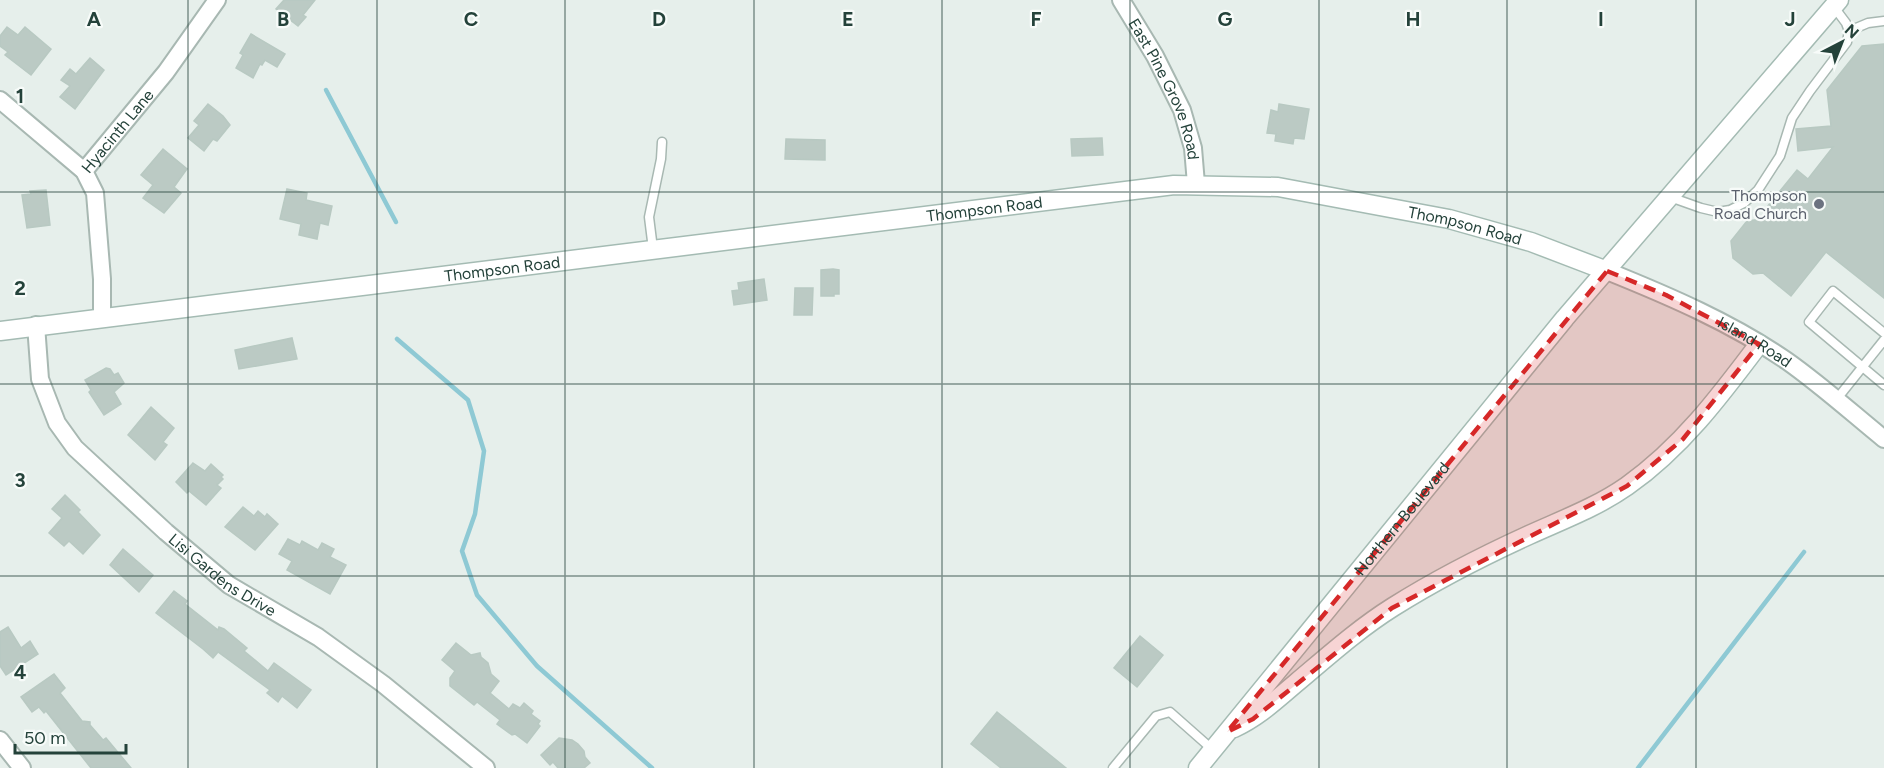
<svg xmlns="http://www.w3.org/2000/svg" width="1884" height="768" viewBox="0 0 1884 768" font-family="Figtree,sans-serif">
  <rect width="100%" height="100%" fill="#e6efeb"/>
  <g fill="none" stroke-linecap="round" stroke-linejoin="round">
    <g stroke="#8ec9d4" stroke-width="4.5">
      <polyline points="326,90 396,222"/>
      <polyline points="397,339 468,400 484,451 475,514 462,551 477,595 537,666 652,768"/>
      <polyline points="1638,768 1804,552"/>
    </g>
  </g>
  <g fill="#bbcac4" stroke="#b8c9c2" stroke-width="1.5">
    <polygon points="284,0 315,0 303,15 306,17 298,26 276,9"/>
    <polygon points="7,27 18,35 25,27 51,49 31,75 5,55 8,52 0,46 0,36"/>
    <polygon points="251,34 285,54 277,67 265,60 262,65 260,64 253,78 236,68 243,55 240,53"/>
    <polygon points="1884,44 1884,298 1826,252 1791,296 1763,273 1753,274 1733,258 1731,241 1747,221 1770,218 1763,212 1797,170 1808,179 1833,147 1798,151 1796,129 1831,126 1827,90 1862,46"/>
    <polygon points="90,58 104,70 75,109 60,97 70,86 61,80 70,69 76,74"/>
    <polygon points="208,104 223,116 230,125 217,141 213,139 204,151 188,138 199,125 194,121"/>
    <polygon points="1279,104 1309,109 1304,139 1294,138 1293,144 1275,141 1276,134 1267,133 1271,110 1278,112"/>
    <polygon points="1102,138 1103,155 1072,156 1071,139"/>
    <polygon points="786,139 825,140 825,160 785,159"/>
    <polygon points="163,149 187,169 174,187 181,193 164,213 143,198 153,185 141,175"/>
    <polygon points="287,189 307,193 306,200 332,206 328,225 320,223 317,239 299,235 301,224 280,219"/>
    <polygon points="46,190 50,225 27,228 22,195 31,194 30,191"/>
    <polygon points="833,269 839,270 839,294 834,294 834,296 821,296 821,270"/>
    <polygon points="764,279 767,300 734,305 732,291 739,290 738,283"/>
    <polygon points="795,288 813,288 812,315 794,315"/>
    <polygon points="292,338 297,359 239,369 235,350"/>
    <polygon points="106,368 110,369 114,375 118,373 124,383 114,392 121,404 104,415 89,392 91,390 85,380"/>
    <polygon points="151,407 174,428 163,442 167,445 155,460 128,435"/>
    <polygon points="193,463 205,471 211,464 223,475 221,477 223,479 217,485 221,488 206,505 189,491 187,493 176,482"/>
    <polygon points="65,495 80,510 78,512 100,535 83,554 69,541 64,546 49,533 62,518 52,509"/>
    <polygon points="243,507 254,516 258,511 265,517 267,514 278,524 255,550 225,527"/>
    <polygon points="288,539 300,545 302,541 318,550 322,543 334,549 330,557 346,565 330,594 287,570 292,561 279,554"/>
    <polygon points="123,549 153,575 139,592 110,565"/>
    <polygon points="174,591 187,601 185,604 218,630 219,627 224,629 247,648 244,651 268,671 274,663 311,690 297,708 282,696 278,702 267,693 270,690 218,652 213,658 203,649 156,613"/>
    <polygon points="8,627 21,648 30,641 38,654 6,675 0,666 0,632"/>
    <polygon points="1140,636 1163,655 1137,687 1114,668"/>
    <polygon points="456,643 471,655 480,653 481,657 488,663 491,674 499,681 490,693 509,709 513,704 520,708 524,703 533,711 531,714 540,721 538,724 540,726 527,743 515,734 512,735 497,724 500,720 477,702 474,705 450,686 450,678 455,671 442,660"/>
    <polygon points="54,674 65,688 60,693 82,721 90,722 90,725 103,740 106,738 131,768 91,768 46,711 44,713 39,707 32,712 21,697"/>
    <polygon points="997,712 1066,768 1001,768 971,744"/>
    <polygon points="559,738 572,740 578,744 584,751 585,757 590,763 584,768 558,768 553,762 550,765 541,755"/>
  </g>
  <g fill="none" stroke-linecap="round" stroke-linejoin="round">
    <g stroke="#a8b8b2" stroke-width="11">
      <g id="lane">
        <polyline points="1849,31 1868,23 1884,21"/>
        <polyline points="1670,197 1701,208 1718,212 1730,210 1744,203 1758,190 1780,156 1792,118 1810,91 1847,42 1849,31 1846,23 1834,7"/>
        <polyline points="653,249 649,217 661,159 662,142"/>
        <polyline points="1884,333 1833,291 1809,322 1884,385"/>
        <polyline points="1836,400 1884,340"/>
        <polyline points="1113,768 1156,716 1170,712 1213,750"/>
      </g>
    </g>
    <g stroke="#a8b8b2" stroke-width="20">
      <g id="street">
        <path id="s1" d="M1121,0L1155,56L1182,110L1193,148L1196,184"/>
        <polyline points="0,100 84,171 95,193 102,279 102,317"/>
        <path id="s2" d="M84,171L166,72L217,0"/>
        <path id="s3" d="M1607,271C1669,296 1732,323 1787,361C1821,385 1852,413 1884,439"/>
        <path id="s4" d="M36,325L40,379L57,423L75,448L166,532L229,585L318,637L383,684L486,768"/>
        <polyline points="0,740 22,768"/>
      </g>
    </g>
    <g stroke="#a4bbb3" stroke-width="21">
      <g id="secondary">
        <path id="s5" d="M0,331L1174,185L1278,187L1449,219L1531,242L1607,271"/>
        <path d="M1234,728C1258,717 1276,700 1296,683C1327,657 1358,629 1393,607C1436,580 1483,556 1529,535C1562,520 1597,507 1627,486C1681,448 1720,396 1759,344"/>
        <path id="s6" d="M1198,768L1565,318L1839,0"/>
      </g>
    </g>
    <use href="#lane" stroke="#fff" stroke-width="8"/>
    <use href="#street" stroke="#fff" stroke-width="16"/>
    <use href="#secondary" stroke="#fff" stroke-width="18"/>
  </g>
  <path fill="#d62828" fill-opacity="0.2" stroke="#d62828" stroke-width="4.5" stroke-dasharray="12 8" stroke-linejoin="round" d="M1607,271L1666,295L1759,344L1683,439L1627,486L1392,608L1253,719L1227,732Z"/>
  <path fill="none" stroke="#24423a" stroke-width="1.5" stroke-opacity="0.55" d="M188,0V768M377,0V768M565,0V768M754,0V768M942,0V768M1130,0V768M1319,0V768M1507,0V768M1696,0V768M0,192H1884M0,384H1884M0,576H1884"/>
  <circle fill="#6b7280" stroke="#f7fbf9" stroke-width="2" cx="1819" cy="204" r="6"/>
  <g text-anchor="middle" stroke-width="4.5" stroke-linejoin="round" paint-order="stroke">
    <g font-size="16" fill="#24423a" stroke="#f7fbf9">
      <text dy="6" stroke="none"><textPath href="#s1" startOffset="100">East Pine Grove Road</textPath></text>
      <text dy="6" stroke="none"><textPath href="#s2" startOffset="52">Hyacinth Lane</textPath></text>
      <text dy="6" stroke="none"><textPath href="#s5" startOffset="992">Thompson Road</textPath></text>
      <text dy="6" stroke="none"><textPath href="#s5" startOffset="1478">Thompson Road</textPath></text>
      <text dy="6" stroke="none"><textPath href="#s5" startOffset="506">Thompson Road</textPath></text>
      <text dy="6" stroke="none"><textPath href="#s3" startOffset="164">Island Road</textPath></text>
      <text dy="6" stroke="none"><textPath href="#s6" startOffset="322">Northern Boulevard</textPath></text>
      <text dy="6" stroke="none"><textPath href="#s4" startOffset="327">Lisi Gardens Drive</textPath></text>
    </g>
    <g font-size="16" fill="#5b616d" stroke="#f7fbf9" text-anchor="end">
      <text x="1807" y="201">Thompson<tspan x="1807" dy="18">Road Church</tspan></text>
    </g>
  </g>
  <g font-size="20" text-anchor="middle" font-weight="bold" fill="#24423a" stroke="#f7fbf9" stroke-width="4.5" stroke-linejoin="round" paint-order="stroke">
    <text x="94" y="26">A</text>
    <text x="283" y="26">B</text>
    <text x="471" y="26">C</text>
    <text x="659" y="26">D</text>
    <text x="848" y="26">E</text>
    <text x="1036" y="26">F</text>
    <text x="1225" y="26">G</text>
    <text x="1413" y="26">H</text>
    <text x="1601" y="26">I</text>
    <text x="1790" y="26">J</text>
    <text x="20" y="103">1</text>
    <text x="20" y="295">2</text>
    <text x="20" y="487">3</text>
    <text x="20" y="679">4</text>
  </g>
  <g transform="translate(1842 42) rotate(42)" stroke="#f7fbf9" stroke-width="4.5" paint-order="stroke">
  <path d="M0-4.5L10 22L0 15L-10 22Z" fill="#24423a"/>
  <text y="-9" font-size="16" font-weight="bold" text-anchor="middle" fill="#24423a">N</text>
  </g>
  <path d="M15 744v9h111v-9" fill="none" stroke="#24423a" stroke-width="3"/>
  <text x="24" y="744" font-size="18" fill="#24423a" stroke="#f7fbf9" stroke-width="4.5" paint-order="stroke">50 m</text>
</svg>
